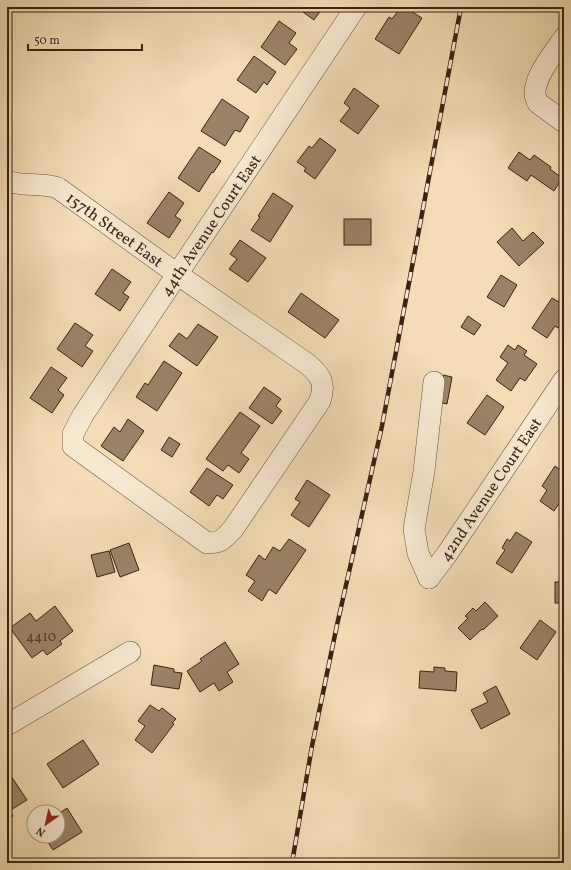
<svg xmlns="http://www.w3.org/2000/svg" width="571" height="870" viewBox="0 0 571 870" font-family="Vollkorn,serif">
  <rect width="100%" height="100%" fill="#f3dcb6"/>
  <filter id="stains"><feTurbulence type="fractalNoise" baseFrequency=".005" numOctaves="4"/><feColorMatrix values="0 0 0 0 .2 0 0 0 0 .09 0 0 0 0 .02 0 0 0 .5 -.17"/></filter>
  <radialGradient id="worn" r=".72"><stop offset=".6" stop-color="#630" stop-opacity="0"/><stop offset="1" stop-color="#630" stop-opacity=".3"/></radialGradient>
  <g fill="#9a8367" stroke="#392311">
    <polygon points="296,7 323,7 314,20"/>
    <polygon points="401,7 404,7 422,18 399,54 375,39 389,17 392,19"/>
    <polygon points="279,21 296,33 289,43 297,49 285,65 261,47"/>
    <polygon points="254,56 276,72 267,85 264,82 256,93 237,80"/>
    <polygon points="354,88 379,106 358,134 340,121 350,108 344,103"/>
    <polygon points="222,99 249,117 240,132 235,130 225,146 201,131"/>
    <polygon points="320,138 336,150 315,179 304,171 306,168 297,162 309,146 312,148"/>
    <polygon points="199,147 221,161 213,173 212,172 199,192 178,178"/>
    <polygon points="519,152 530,160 534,155 551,167 550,169 562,178 554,191 531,175 527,181 508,168"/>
    <polygon points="169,192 184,203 175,216 181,220 169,238 147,223"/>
    <polygon points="273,193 293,206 270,242 251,230 260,217 258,216"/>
    <rect x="344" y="219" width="27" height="26"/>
    <polygon points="512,228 523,241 533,232 544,243 519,266 497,242"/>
    <polygon points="240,240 266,258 248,282 229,269 237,259 230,254"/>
    <polygon points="112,269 131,282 123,293 129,297 120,311 95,294"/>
    <polygon points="501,275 517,285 504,307 487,297"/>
    <polygon points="301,293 339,320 325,338 288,312"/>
    <polygon points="552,298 564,305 564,318 558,328 555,326 547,338 532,328"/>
    <polygon points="468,316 481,325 474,335 461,327"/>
    <polygon points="75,323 93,335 85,346 93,351 82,367 57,349"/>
    <polygon points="198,324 218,337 197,366 169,346 179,333 187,339"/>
    <polygon points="508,345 515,350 518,345 527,351 524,355 537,364 525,381 520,378 511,391 496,380 508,363 500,357"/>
    <polygon points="164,361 182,373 157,411 136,397 145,383 148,385"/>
    <polygon points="51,367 67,378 58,390 64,395 52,413 30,398"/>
    <polygon points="443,375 452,377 447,404 438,402"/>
    <polygon points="264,387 281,399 276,406 282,411 272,424 249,408"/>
    <polygon points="487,395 504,407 485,435 467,423"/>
    <polygon points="240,412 260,426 241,453 249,459 239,473 228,465 223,471 206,459"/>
    <polygon points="128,419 144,431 123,461 101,446 114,427 120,432"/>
    <polygon points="169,437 180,444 172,457 161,450"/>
    <polygon points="555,466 564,473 564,496 554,511 540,501 547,490 542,486"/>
    <polygon points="207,468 233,485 223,499 217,495 209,506 190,492"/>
    <polygon points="307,480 330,495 309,527 291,515 300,502 295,499"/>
    <polygon points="516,532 532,542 512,573 496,563 505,550 502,548 507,539 510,541"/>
    <polygon points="289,539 306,550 276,594 269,589 262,601 248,591 255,581 246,575 259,555 265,560 273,547 280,551"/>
    <polygon points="129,543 139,570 120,577 110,550"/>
    <polygon points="109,551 115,572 97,577 91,555"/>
    <rect x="555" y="582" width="9" height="21"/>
    <polygon points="485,602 498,616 483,630 482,629 470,640 458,628 468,618 465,616 473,608 476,611"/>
    <polygon points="55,606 73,631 60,641 62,644 47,655 43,650 32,658 10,628 30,613 36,621"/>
    <polygon points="540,620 556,632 537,660 520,648"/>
    <polygon points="225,642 239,664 227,672 233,682 219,691 214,683 200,692 187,671 202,661 200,659"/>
    <polygon points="154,665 174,669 174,672 182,673 179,689 151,685"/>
    <polygon points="434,667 445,668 445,671 457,672 456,691 419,688 420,671 434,672"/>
    <polygon points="496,686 510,714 481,729 471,710 488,702 483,693"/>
    <polygon points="150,705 159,711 162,708 176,719 172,723 174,724 152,753 135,740 145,726 138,721"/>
    <polygon points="83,740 99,764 63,788 47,764"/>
    <polygon points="11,776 27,800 9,811 13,816 7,820 7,779"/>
    <polygon points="67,808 82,832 53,850 44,836 58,836 58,814"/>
  </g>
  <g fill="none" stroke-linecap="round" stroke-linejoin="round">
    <g stroke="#68513a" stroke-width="22">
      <g id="minor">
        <path d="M564,38C554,53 526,85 538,103L564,122"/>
        <path d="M7,181C23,187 41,182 58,188L177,274L306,363C321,375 326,383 320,401L233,529C223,539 222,543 207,543L73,446V434L83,415L356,7"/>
        <polyline points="429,578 447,554 564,380"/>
        <polyline points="429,578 418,553 414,529 424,471 434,382"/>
        <polyline points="7,725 130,652"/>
      </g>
    </g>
    <use href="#minor" stroke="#f7e8d0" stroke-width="21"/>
    <g stroke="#392311" stroke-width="4.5">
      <polyline id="rail" points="292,863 312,746 337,625 382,426 461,7"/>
    </g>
    <use href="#rail" stroke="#f7e8d0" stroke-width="3" stroke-dasharray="9" stroke-linecap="butt"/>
  </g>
  <g text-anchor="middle" stroke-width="3" stroke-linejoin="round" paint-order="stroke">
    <g font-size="14" fill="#513b26">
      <text x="41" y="641">4410</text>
    </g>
    <g font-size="16" fill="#392311" stroke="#f7e8d0">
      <text transform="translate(210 225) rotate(-56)" y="6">44th Avenue Court East</text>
      <text transform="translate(115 229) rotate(36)" y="6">157th Street East</text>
      <text transform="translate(490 489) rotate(-56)" y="6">42nd Avenue Court East</text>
    </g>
  </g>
  <rect width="571" height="870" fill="none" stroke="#f3dcb6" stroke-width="24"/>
  <rect x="8" y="8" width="555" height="854" fill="none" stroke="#392311" stroke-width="2"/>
  <rect x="12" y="12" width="547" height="846" fill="none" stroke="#392311"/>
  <g transform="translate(46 824) rotate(214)"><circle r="19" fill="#f7e8d0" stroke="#ab9984"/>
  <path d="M0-3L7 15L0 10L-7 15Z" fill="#8f2418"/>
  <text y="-6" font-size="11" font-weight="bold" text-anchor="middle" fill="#392311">N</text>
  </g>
  <path d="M28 44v6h114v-6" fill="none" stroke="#392311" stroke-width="2"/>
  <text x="34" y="44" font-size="12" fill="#392311" stroke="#f7e8d0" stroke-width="3" paint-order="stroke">50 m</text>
  <rect width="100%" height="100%" filter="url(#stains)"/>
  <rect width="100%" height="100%" fill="url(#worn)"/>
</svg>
